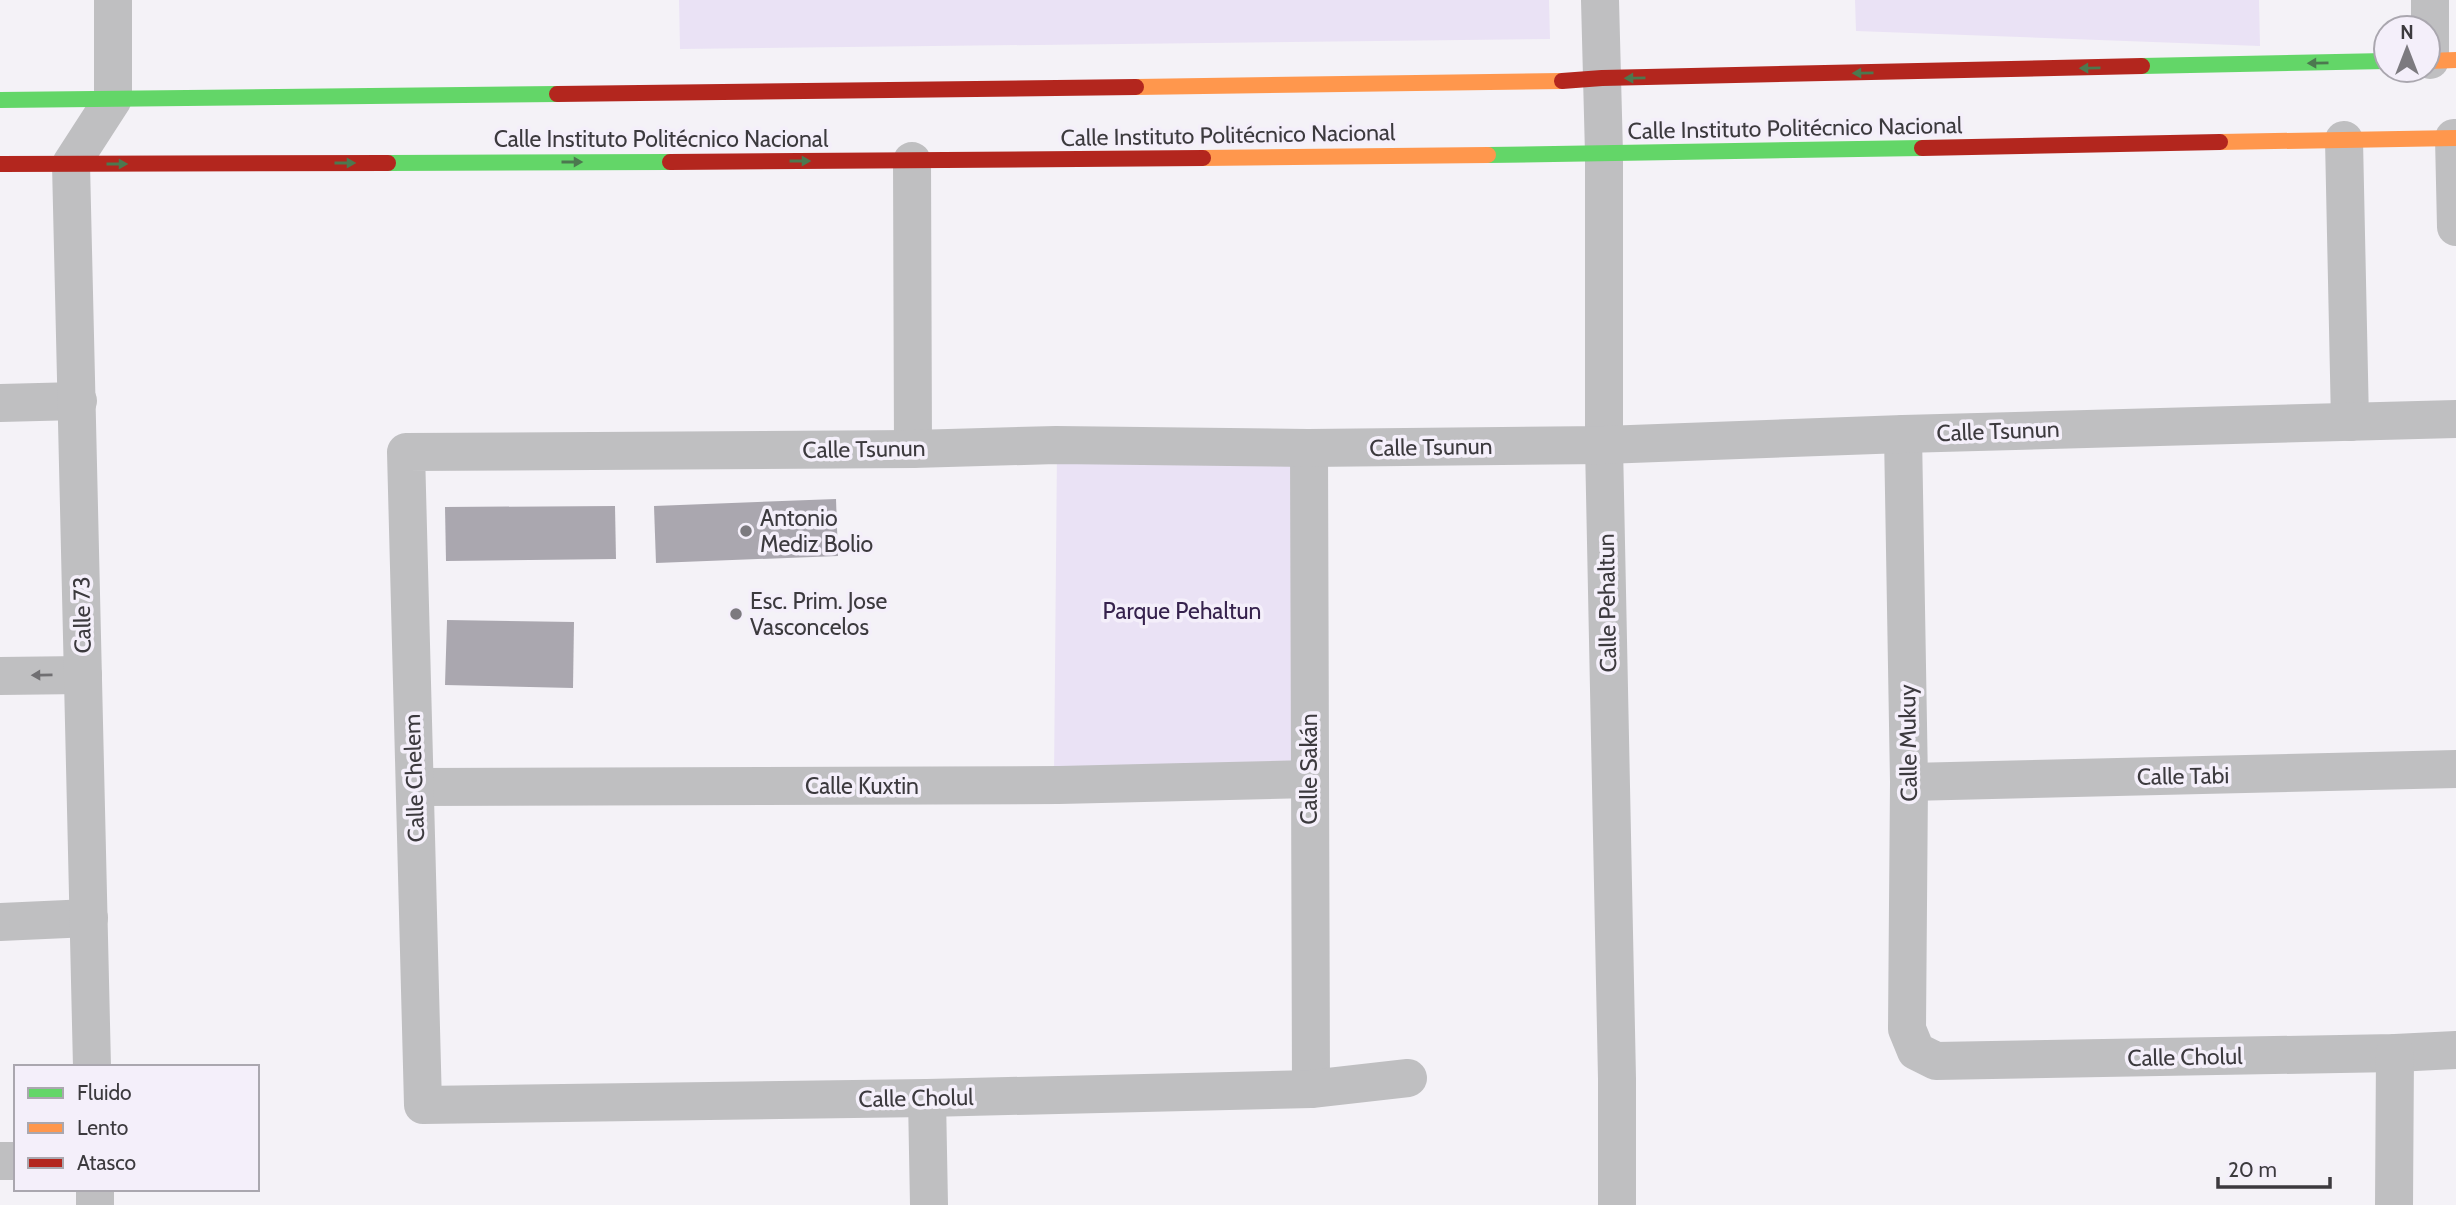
<svg xmlns="http://www.w3.org/2000/svg" width="2456" height="1205" viewBox="0 0 2456 1205" font-family="Cabin,sans-serif">
  <rect width="100%" height="100%" fill="#f4f2f7"/>
  <g fill="#eae2f5">
    <polygon points="679,0 1549,0 1550,39 680,49"/>
    <polygon points="1855,0 2259,0 2260,46 1856,31"/>
    <polygon points="1308,448 1307,772 1054,778 1057,449"/>
  </g>
  <g fill="#aaa7af">
    <polygon points="836,499 838,556 656,563 654,506"/>
    <polygon points="615,506 616,559 446,561 445,507"/>
    <polygon points="447,620 574,622 573,688 445,685"/>
  </g>
  <g fill="none" stroke-linecap="round" stroke-linejoin="round">
    <g stroke="#bfbfc1" stroke-width="38">
      <polyline points="1600,0 1604,154 1604,445 1617,1079 1617,1205"/>
      <polyline points="2430,0 2430,60"/>
      <polyline points="2454,138 2456,227"/>
      <polyline points="2344,140 2350,422"/>
      <polyline points="912,161 913,449"/>
      <polyline points="0,403 78,401"/>
      <polyline points="1903,434 1909,782 1907,1029 1916,1051 1936,1061 2395,1053 2456,1050"/>
      <polyline points="1309,448 1311,1089"/>
      <polyline points="0,676 83,675"/>
      <polyline points="1909,782 2456,769"/>
      <polyline points="415,787 1059,785 1309,779"/>
      <polyline points="0,922 89,918"/>
      <polyline points="92,1067 71,164 113,99 113,0"/>
      <polyline points="1408,1078 1311,1089 927,1098 423,1105 406,452 913,449 1056,445 1308,448 1604,445 1903,434 2456,419"/>
      <polyline points="927,1098 929,1205"/>
      <polyline points="0,1161 16,1161"/>
      <polyline points="95,1189 95,1205"/>
      <polyline points="2394,1205 2395,1053"/>
    </g>
    <g stroke="#63d668" stroke-width="16">
      <polyline points="2142,66 2386,61"/>
      <polyline points="0,100 557,94"/>
      <polyline points="1488,155 1922,148"/>
      <polyline points="388,163 670,162"/>
    </g>
    <g stroke="#ff974d" stroke-width="16">
      <polyline points="2428,61 2456,60"/>
      <polyline points="1136,87 1562,81"/>
      <polyline points="2220,142 2456,138"/>
      <polyline points="1203,158 1488,155"/>
    </g>
    <g stroke="#b3261e" stroke-width="16">
      <polyline points="1562,81 1602,78 2142,66"/>
      <polyline points="557,94 1136,87"/>
      <polyline points="1922,148 2220,142"/>
      <polyline points="670,162 1203,158"/>
      <polyline points="0,164 388,163"/>
    </g>
  </g>
  <defs><path id="oneway-solid" d="M-6-.8H1V-3.2L6.5 0L1 3.2V.8H-6Z" transform="scale(1.75)"/></defs>
  <g fill="#4c784f">
    <use href="#oneway-solid" transform="translate(2318 63) rotate(179)"/>
    <use href="#oneway-solid" transform="translate(2090 68) rotate(179)"/>
    <use href="#oneway-solid" transform="translate(1863 73) rotate(179)"/>
    <use href="#oneway-solid" transform="translate(1635 78) rotate(179)"/>
    <use href="#oneway-solid" transform="translate(800 161)"/>
    <use href="#oneway-solid" transform="translate(572 162)"/>
    <use href="#oneway-solid" transform="translate(345 163)"/>
    <use href="#oneway-solid" transform="translate(117 164)"/>
  </g>
  <use fill="#706f72" href="#oneway-solid" transform="translate(42 675) rotate(179)"/>
  <g fill="#7c7a7f" stroke="#f4effa" stroke-width="2.5">
    <circle cx="746" cy="531" r="7"/>
    <circle cx="736" cy="614" r="7"/>
  </g>
  <g text-anchor="middle" stroke-width="7" stroke-linejoin="round" paint-order="stroke">
    <g font-size="23" fill="#3c3a3e" stroke="#f4effa">
      <text transform="translate(1795 128) rotate(-1)" y="8">Calle Instituto Politécnico Nacional</text>
      <text transform="translate(1228 135) rotate(-1)" y="8">Calle Instituto Politécnico Nacional</text>
      <text x="661" y="147">Calle Instituto Politécnico Nacional</text>
      <text transform="translate(1998 431) rotate(-2)" y="8">Calle Tsunun</text>
      <text transform="translate(1431 447) rotate(-1)" y="8">Calle Tsunun</text>
      <text transform="translate(864 449) rotate(-1)" y="8">Calle Tsunun</text>
      <text transform="translate(1607 603) rotate(-91)" y="8">Calle Pehaltun</text>
      <text transform="translate(82 615) rotate(-91)" y="8">Calle 73</text>
      <text transform="translate(1908 743) rotate(-91)" y="8">Calle Mukuy</text>
      <text transform="translate(1309 769) rotate(-90)" y="8">Calle Sakán</text>
      <text transform="translate(2183 776) rotate(-1)" y="8">Calle Tabi</text>
      <text transform="translate(414 778) rotate(-92)" y="8">Calle Chelem</text>
      <text x="862" y="794">Calle Kuxtin</text>
      <text transform="translate(2185 1057) rotate(-1)" y="8">Calle Cholul</text>
      <text transform="translate(916 1098) rotate(-1)" y="8">Calle Cholul</text>
    </g>
    <g font-size="23" fill="#3c3a3e" stroke="#f4effa" text-anchor="start">
      <text x="760" y="526">Antonio<tspan x="760" dy="26">Mediz Bolio</tspan></text>
      <text x="750" y="609">Esc. Prim. Jose<tspan x="750" dy="26">Vasconcelos</tspan></text>
    </g>
    <g font-size="23" fill="#36224d" stroke="#f4effa">
      <text x="1182" y="619">Parque Pehaltun</text>
    </g>
  </g>
  <rect x="14" y="1065" width="245" height="126" fill="#f4effa" stroke="#aaa7af" stroke-width="2"/>
  <rect x="28" y="1088" width="35" height="10" fill="#63d668" stroke="#aaa7af" stroke-width="2"/>
  <text x="77" y="1100" font-size="21" fill="#3c3a3e">Fluido</text>
  <rect x="28" y="1123" width="35" height="10" fill="#ff974d" stroke="#aaa7af" stroke-width="2"/>
  <text x="77" y="1135" font-size="21" fill="#3c3a3e">Lento</text>
  <rect x="28" y="1158" width="35" height="10" fill="#b3261e" stroke="#aaa7af" stroke-width="2"/>
  <text x="77" y="1170" font-size="21" fill="#3c3a3e">Atasco</text>
  <g transform="translate(2407 49)"><circle r="33" fill="#f4effa" stroke="#aaa7af" stroke-width="2"/>
  <path d="M0-5L12 26L0 18L-12 26Z" fill="#7c7a7f"/>
  <text y="-10" font-size="19" font-weight="bold" text-anchor="middle" fill="#3c3a3e">N</text>
  </g>
  <path d="M2218 1177v10h112v-10" fill="none" stroke="#3c3a3e" stroke-width="3.5"/>
  <text x="2228" y="1177" font-size="21" fill="#3c3a3e" stroke="#f4effa" stroke-width="5" paint-order="stroke">20 m</text>
</svg>
